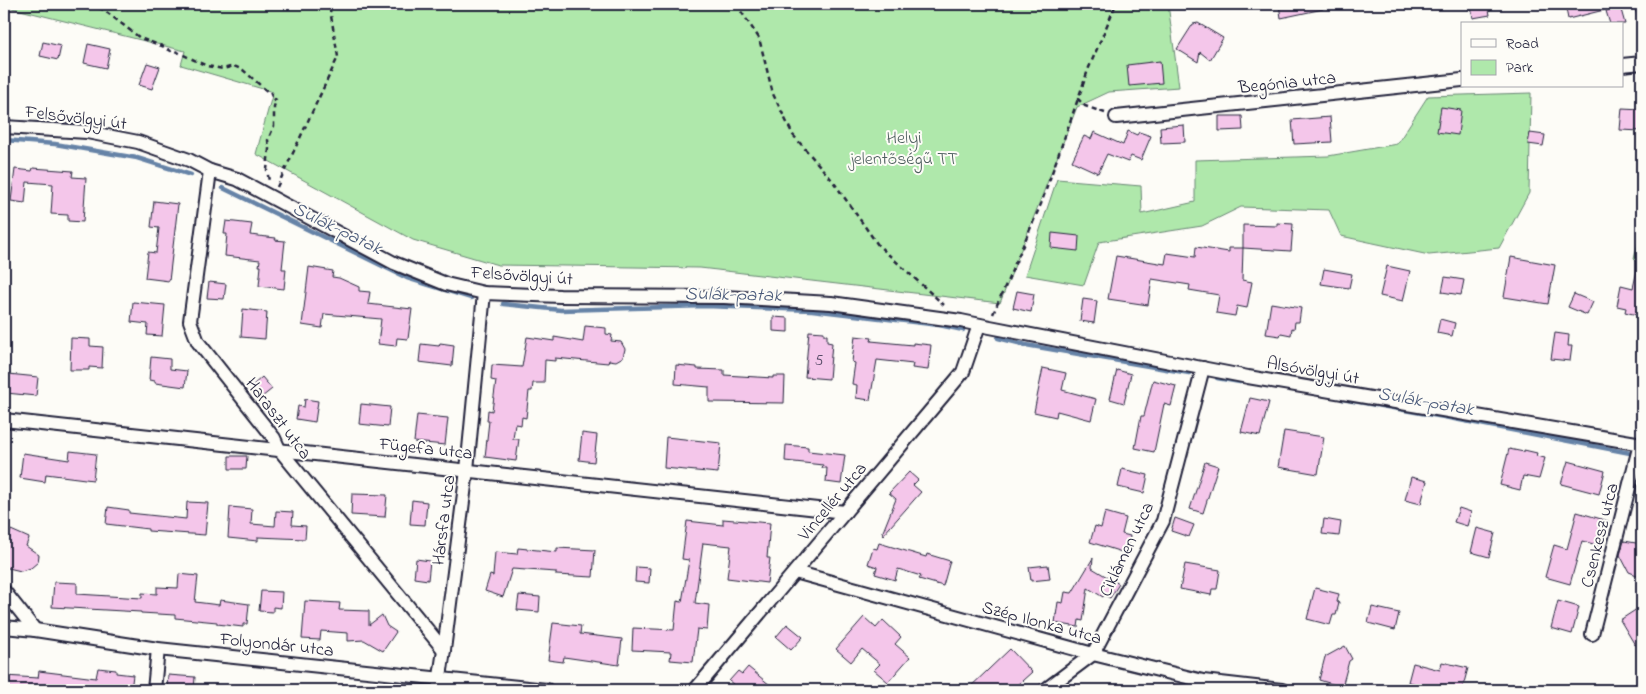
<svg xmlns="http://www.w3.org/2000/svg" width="1646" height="694" viewBox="0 0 1646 694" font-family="'Indie Flower',sans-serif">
  <rect width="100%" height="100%" fill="#fdfcf7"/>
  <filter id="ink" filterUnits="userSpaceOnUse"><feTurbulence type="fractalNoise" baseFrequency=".02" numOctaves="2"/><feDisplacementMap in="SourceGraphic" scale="10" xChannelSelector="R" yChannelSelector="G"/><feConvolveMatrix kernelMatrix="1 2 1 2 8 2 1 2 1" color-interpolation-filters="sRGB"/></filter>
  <g filter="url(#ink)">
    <g fill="#afe8ab" stroke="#688573">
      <polygon points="4,4 1168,4 1179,87 1109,92 1077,107 1000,303 700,268 498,265 413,240 256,154 273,92 181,65 185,51 4,6"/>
      <polygon points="1531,93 1529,193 1499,248 1429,255 1341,236 1329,210 1241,207 1202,226 1099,242 1084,285 1025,275 1057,179 1141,186 1142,214 1195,202 1195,160 1328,156 1397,144 1428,96"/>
      <polygon points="1642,227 1642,265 1634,259"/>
    </g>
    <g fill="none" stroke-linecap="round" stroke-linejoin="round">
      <g stroke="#6683a7" stroke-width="4.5">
        <polyline points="4,140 55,144 137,158 191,175"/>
        <polyline points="223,188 407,278 471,298"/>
        <polyline points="503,304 561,310 706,306 812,310 939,325 963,330"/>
        <polyline points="998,338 1026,345 1189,373"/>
        <polyline points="1217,378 1240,382"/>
        <polyline points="1342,399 1444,417 1630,453"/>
      </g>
    </g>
    <g fill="#f4c6ea" stroke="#22223b">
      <polygon points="1279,4 1323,4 1323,9 1281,18"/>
      <polygon points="1483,4 1488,4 1490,15 1473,18 1471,6"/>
      <polygon points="1565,4 1612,4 1612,8 1568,19"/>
      <polygon points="1620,6 1625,24 1610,24 1606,11"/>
      <polygon points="1198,23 1223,38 1210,60 1200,52 1198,62 1177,49 1193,24"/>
      <polygon points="43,42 61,46 58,60 40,56"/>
      <polygon points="88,44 110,49 106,68 84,63"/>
      <polygon points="1160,61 1162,83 1129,86 1127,65"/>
      <polygon points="147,63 160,67 152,89 139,85"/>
      <polygon points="1441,107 1461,110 1458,135 1437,132"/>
      <polygon points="1622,108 1642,109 1642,131 1620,130"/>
      <polygon points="1219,116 1242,116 1243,130 1219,131"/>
      <polygon points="1330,117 1332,142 1294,144 1292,120"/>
      <polygon points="1184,125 1185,142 1161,143 1160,127"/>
      <polygon points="1128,131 1137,135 1139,132 1151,136 1141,160 1131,156 1128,162 1107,154 1098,173 1072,161 1084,136 1091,139 1094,132 1123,145"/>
      <polygon points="1530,133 1545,135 1543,146 1528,144"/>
      <polygon points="33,168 73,171 72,177 86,178 83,222 68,221 68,215 51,214 53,184 27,182 25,203 11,201 15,169 32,171"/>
      <polygon points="154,201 178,204 169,281 145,278 148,252 156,253 159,228 151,227"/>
      <polygon points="226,221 252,224 250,235 276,238 275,240 285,241 282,269 286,269 284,289 259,286 261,266 259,266 260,260 225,256 227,234 224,234"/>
      <polygon points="1277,223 1293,224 1291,251 1243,248 1243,225 1277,226"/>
      <polygon points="1052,233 1079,236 1078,251 1051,248"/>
      <polygon points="1196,247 1229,252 1229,248 1243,248 1242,280 1252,282 1247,308 1237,306 1235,316 1216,313 1219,295 1189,290 1190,285 1152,279 1148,305 1108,299 1116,256 1165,264 1167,253 1195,257"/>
      <polygon points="1511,257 1555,265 1548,304 1504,297"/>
      <polygon points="1387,266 1410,271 1403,301 1380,296"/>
      <polygon points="1638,266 1642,267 1642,309 1641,316 1625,312 1626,308 1617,306 1621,285 1633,288"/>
      <polygon points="309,267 333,271 332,277 339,278 359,287 359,291 370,292 368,304 412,309 408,339 397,338 396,346 378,344 381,319 324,314 322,328 302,325"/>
      <polygon points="1324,269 1352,274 1349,288 1321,284"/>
      <polygon points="1445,277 1464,280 1461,295 1442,292"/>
      <polygon points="209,282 226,284 224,299 207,298"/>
      <polygon points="1017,291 1034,294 1031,312 1013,308"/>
      <polygon points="1574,294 1593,302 1587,315 1568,307"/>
      <polygon points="1083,299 1097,301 1094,323 1080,321"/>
      <polygon points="133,302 165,305 162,336 147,335 148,324 131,322"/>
      <polygon points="1271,303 1301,308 1299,322 1295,322 1294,329 1292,328 1291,335 1281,333 1280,336 1266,334"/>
      <polygon points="243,309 267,312 265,339 241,337"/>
      <polygon points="773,317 788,318 788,332 773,331"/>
      <polygon points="1440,319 1455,323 1452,336 1437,333"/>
      <polygon points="585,326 606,328 606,334 612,335 611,341 621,342 625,349 623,357 616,361 609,360 608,363 555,358 555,361 545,360 544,383 533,383 532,391 529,391 526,418 522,417 521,425 515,424 513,439 519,439 516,461 485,457 489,421 487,421 488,410 492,411 496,381 491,380 492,365 522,367 527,337 554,341 554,337 583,342"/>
      <polygon points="809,331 824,332 824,335 827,335 827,342 832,343 829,379 805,377"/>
      <polygon points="1555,333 1569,335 1568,346 1572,346 1570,361 1551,359"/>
      <polygon points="855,336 872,338 871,341 902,344 913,345 913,343 931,345 928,370 912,368 913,364 877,360 870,400 856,398 857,385 852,384 855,363 852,362"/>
      <polygon points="71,338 90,339 90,346 103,347 102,368 89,367 89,370 70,370"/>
      <polygon points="440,343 454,345 452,366 419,362 421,344 439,346"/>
      <polygon points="151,357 170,359 170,369 187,371 185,387 155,383 155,381 149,380"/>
      <polygon points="676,365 697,367 697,369 724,370 724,375 773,378 773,376 785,376 784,403 709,402 709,387 675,384"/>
      <polygon points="1043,368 1066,373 1062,390 1096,399 1091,420 1057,411 1056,417 1034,412"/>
      <polygon points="1117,370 1131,374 1124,403 1110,399"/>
      <polygon points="8,374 38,377 36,396 6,393"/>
      <polygon points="262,377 272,389 262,397 252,386"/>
      <polygon points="1153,380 1176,386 1171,406 1164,404 1154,452 1135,448 1141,416 1144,416"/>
      <polygon points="1250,398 1269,402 1260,436 1241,432"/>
      <polygon points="305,399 318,401 315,422 296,419 298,406 304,407"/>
      <polygon points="361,404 390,407 388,427 359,424"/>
      <polygon points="417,415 448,418 445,445 414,442"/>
      <polygon points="1284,431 1324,437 1318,474 1278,467"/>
      <polygon points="582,433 597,435 594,462 579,460"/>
      <polygon points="666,437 721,443 718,473 664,468"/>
      <polygon points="786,445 808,447 808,451 845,455 841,484 826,482 827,468 822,468 823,465 785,461"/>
      <polygon points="1509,449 1524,452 1524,450 1537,453 1536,456 1545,458 1539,479 1523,476 1520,490 1500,485"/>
      <polygon points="70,451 96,454 93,480 46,474 45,482 20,478 23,453 69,460"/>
      <polygon points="229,456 247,456 246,469 229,469"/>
      <polygon points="1568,461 1605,471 1599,494 1561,484"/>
      <polygon points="1205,462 1218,466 1203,513 1190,509"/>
      <polygon points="1122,469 1148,475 1144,493 1118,487"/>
      <polygon points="909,472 918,480 913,485 921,492 883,535 882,534 896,499 889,493"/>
      <polygon points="1411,477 1427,481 1421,504 1405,500"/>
      <polygon points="352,494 387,495 385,517 351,515"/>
      <polygon points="412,500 427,502 425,525 410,524"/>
      <polygon points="187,502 208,503 205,535 148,531 148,529 106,524 108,507 129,510 129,513 186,519"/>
      <polygon points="230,507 252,509 251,524 275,526 276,511 293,512 292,525 306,526 305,539 258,537 258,541 228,538"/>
      <polygon points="1459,508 1471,512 1467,526 1454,522"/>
      <polygon points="1105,512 1126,518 1122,534 1130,536 1125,553 1090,542 1095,526 1101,528"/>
      <polygon points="1577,512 1608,521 1601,546 1582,541 1570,584 1545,577 1554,545 1567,549"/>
      <polygon points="1175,518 1194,525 1189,537 1171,531"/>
      <polygon points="723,519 770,523 767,558 770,558 767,583 727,578 731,546 703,543 695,603 709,605 707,630 697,629 693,662 670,660 671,652 632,650 633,628 674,630 677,601 682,602 689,560 682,559 687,521 723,525"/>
      <polygon points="1324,519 1341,522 1339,536 1322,534"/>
      <polygon points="1477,528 1495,533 1489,557 1471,552"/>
      <polygon points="11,530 29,538 26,546 39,555 38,562 31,568 21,571 4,567 4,549"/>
      <polygon points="1624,541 1642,544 1642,577 1629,572 1620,555"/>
      <polygon points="879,543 926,557 927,554 950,561 943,586 919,579 921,576 898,569 895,580 875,574 877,567 868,564 873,548 877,549"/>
      <polygon points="518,548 557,552 557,548 595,550 593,577 556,575 556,572 512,569 503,597 485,591 490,575 493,576 495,552 517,554"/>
      <polygon points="1093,558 1092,568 1119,584 1110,598 1104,595 1103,597 1088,588 1083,621 1079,620 1078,627 1055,623 1058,602 1063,603 1065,592 1072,593"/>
      <polygon points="416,559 430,561 428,580 414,578"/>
      <polygon points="1185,564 1220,570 1217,589 1212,589 1211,595 1180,589"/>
      <polygon points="1048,565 1050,579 1031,581 1029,567"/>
      <polygon points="636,567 650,568 649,583 635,582"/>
      <polygon points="179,574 198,576 195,602 219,605 220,600 249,604 247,624 243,624 243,627 217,624 217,622 175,618 175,615 141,613 141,612 52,607 54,582 77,583 77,594 142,598 142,593 157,594 157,587 178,588"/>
      <polygon points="1315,588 1339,594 1337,602 1339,603 1336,615 1333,615 1330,625 1307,619"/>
      <polygon points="261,591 282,592 281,608 273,607 273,612 259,611"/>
      <polygon points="519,595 540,597 539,612 517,610"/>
      <polygon points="305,601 340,603 339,610 369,611 369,625 382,615 387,626 396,632 383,651 364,640 348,641 348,633 321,631 320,640 302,639"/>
      <polygon points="1558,601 1579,607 1572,634 1551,628"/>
      <polygon points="1372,607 1399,613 1395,630 1368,623"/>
      <polygon points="1637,609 1642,617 1642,641 1635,645 1620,620"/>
      <polygon points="864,617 876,628 883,620 901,637 895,644 910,657 888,682 874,670 880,664 862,649 851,662 836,649"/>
      <polygon points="553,623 581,626 580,634 622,639 619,665 564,657 563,662 548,660"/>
      <polygon points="787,624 803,637 791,650 776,637"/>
      <polygon points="1345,646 1352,659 1349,661 1342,687 1319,680 1325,657"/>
      <polygon points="1010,649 1032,672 1012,690 967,690"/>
      <polygon points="1442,662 1468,668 1462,690 1434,690 1435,688 1408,682 1413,663 1440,670"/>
      <polygon points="748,667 776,690 728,690 733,684 729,681 738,671 742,674"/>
      <polygon points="98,668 116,670 116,673 133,675 131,690 4,690 4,676 38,678 39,671 96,678"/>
      <polygon points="168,675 195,677 194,690 167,689"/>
    </g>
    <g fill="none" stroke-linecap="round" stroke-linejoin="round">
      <g stroke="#22223b" stroke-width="10">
        <polyline id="lane" points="1639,4 1642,18"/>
      </g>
      <g stroke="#22223b" stroke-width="16">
        <g id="street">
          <polyline points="1622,65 1642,63"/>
          <polyline points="1116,117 1462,80"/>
          <polyline points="4,127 87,132 138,142 189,160 210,171 237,179 394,263 446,284 484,293 560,296 724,297 831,303 961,321 990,327 1248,377 1642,444"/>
          <polyline points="210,171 190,321 198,342 274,438 279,449 444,650"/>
          <polyline points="4,420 845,512"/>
          <polyline points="795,572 1093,654 1203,681 1282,690"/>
          <polyline points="4,591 35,630"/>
          <polyline points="4,627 35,630 158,649 547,690"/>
          <polyline points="1592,634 1640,444"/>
          <polyline points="154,690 158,649"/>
          <polyline points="438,690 444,650 467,470 484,293"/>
          <polyline points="695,690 963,372 979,325"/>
          <polyline points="1045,690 1093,654 1163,521 1203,368"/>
        </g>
      </g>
      <g stroke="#22223b" stroke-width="2.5" stroke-dasharray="5 4" stroke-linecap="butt">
        <polyline points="72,4 84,7 96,7 104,10 140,38 162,46 171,51 173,50 207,66 223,69 234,66 243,70 268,92 270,92 274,101 275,99 276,100 274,107 274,126 268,140 269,149 267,170 269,181"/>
        <polyline points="736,4 759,38 773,94 793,135 832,180 878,245 944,305"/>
        <polyline points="1105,113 1085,106 1078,99 1088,70 1116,4"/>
        <polyline points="277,187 338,57 329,4"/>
        <polyline points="993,314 1041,204 1078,99"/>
      </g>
      <use href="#lane" stroke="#fdfcf7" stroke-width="6"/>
      <use href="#street" stroke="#fdfcf7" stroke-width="12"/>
    </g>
  </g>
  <g text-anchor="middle" stroke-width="4" stroke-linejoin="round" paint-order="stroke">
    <g font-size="15" fill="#564b67">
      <text x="819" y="365">5</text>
    </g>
    <g font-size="18" fill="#22223b" stroke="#fdfcf7">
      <text transform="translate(1287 82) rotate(-6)" y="6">Begónia utca</text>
      <text transform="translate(76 117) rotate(7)" y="6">Felsővölgyi út</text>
      <text transform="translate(522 275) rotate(4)" y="6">Felsővölgyi út</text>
      <text transform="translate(1313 370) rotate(10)" y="6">Alsóvölgyi út</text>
      <text transform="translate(279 418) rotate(53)" y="6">Haraszt utca</text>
      <text transform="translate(426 448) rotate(6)" y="6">Fügefa utca</text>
      <text transform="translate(832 501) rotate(-50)" y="6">Vincellér utca</text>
      <text transform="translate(443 520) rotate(-83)" y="6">Hársfa utca</text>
      <text transform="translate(1599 535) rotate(-76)" y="6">Csenkesz utca</text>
      <text transform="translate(1126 549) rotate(-64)" y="6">Ciklámen utca</text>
      <text transform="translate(1042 622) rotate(15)" y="6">Szép Ilonka utca</text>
      <text transform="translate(277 644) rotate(6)" y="6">Folyondár utca</text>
    </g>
    <g font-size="18" fill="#4c5d5d" stroke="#fdfcf7">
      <text x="904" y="143">Helyi<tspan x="904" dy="21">jelentőségű TT</tspan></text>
    </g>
    <g font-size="19" font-style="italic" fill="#4a5a7a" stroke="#fdfcf7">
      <text transform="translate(338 227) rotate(26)" y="7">Sulák-patak</text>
      <text transform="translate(733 293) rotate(1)" y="7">Sulák-patak</text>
      <text transform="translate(1426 400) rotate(10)" y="7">Sulák-patak</text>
    </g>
  </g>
  <rect width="1646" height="694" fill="none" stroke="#fdfcf7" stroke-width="20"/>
  <rect x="10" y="10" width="1626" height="674" fill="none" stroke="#22223b" stroke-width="2" filter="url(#ink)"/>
  <rect x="1461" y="22" width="162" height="65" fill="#fdfcf7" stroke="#a5a5ac"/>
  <rect x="1471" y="39" width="25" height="8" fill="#fdfcf7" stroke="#a5a5ac"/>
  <text x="1506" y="48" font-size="15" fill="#22223b">Road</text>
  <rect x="1471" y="60" width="25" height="15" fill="#afe8ab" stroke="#a5a5ac"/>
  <text x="1506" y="72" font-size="15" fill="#22223b">Park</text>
</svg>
